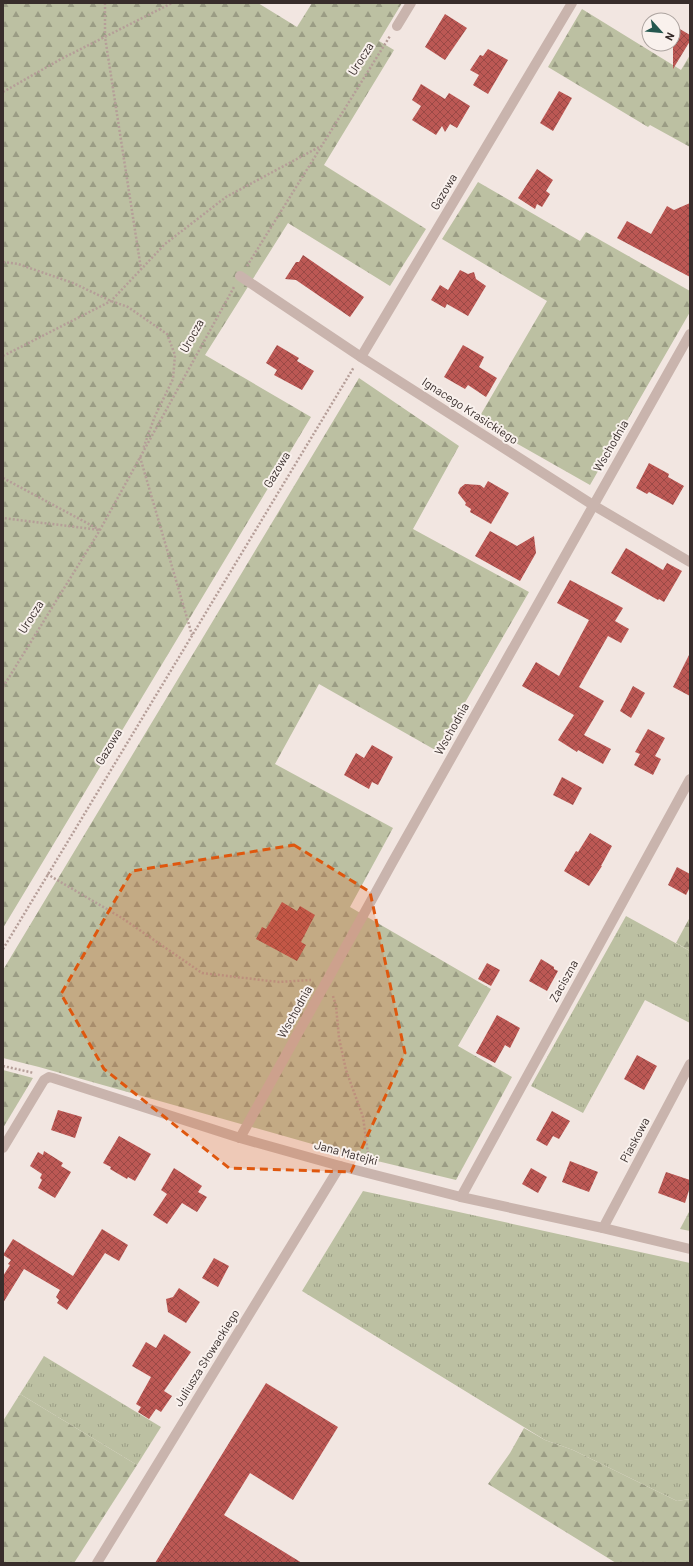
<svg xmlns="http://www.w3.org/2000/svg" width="693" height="1566" viewBox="0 0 693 1566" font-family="Barlow,sans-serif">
  <defs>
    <pattern id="grass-tufts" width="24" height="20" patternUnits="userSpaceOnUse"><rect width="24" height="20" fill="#bcc0a2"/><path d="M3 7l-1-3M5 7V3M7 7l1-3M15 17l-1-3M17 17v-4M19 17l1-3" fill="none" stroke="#9a9c84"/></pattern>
    <pattern id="forest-firs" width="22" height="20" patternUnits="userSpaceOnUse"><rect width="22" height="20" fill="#bcc0a2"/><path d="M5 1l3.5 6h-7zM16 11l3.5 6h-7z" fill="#9a9c84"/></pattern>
    <pattern id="building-cross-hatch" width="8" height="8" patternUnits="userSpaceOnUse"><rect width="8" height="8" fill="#bc5854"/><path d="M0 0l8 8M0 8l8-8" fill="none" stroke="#9a4946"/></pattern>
  </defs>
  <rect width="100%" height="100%" fill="#f2e6e1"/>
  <g fill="url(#grass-tufts)">
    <polygon points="626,916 690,951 690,1023 645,1000 583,1113 531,1086"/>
    <polygon points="363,1191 690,1263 690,1499 677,1501 573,1450 545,1440 302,1291"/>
    <polygon points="690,1210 690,1231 680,1229"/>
    <polygon points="44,1356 161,1427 137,1465 20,1394"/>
  </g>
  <g fill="url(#forest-firs)">
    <polygon points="3,3 258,3 297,27 312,3 402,3 379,41 394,50 324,165 426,229 390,286 288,223 205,355 311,417 3,928"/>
    <polygon points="582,9 681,70 690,55 690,147 650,125 648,127 548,67"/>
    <polygon points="478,182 580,241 586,232 690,291 690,312 590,485 477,421 547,301 442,239"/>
    <polygon points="359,378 459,446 413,529 529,592 437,751 319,684 275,764 393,828 350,907 491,989 458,1046 512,1077 456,1180 344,1153 39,1067 3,1058 3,970"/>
    <polygon points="690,917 690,951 676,943"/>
    <polygon points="3,1070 33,1078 3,1128"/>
    <polygon points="20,1394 137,1465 74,1563 3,1563 3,1421"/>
    <polygon points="524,1428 545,1440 573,1450 677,1501 690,1499 690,1563 616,1563 488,1484 510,1453"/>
  </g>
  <g fill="url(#building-cross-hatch)">
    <polygon points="445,14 467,28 445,60 425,47"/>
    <polygon points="673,25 690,35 690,41 673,69"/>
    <polygon points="488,49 508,60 488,94 473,85 479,75 470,70 480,55 483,56"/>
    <polygon points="421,84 445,99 449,93 470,106 457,128 450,124 445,132 442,126 436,135 412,120 421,106 412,100"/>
    <polygon points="559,91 572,98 553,131 540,123"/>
    <polygon points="537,169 553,180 546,191 550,194 542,207 537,204 535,209 518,198"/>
    <polygon points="690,203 690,277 617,238 627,221 651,234 667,206 674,210"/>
    <polygon points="303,255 364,297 350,317 296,280 285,279 296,262 299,262"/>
    <polygon points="460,270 468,274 474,272 476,279 486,286 468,316 447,304 445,308 431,300 440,285 448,290"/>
    <polygon points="277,345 299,358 297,361 314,371 302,390 274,375 277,370 266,363"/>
    <polygon points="463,345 484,357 479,367 497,378 486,397 468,385 465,389 444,377"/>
    <polygon points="649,463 669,474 668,477 684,486 673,505 649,492 647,494 636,488"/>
    <polygon points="488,481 509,493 491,524 470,512 471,509 465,505 466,503 458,493 460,488 465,484 480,485 484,488"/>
    <polygon points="490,531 517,546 534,536 536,553 520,581 475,556"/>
    <polygon points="626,548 663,570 667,563 682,571 664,602 659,599 658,600 611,573"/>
    <polygon points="570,580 623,608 615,621 629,629 621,643 608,636 579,687 604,701 584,735 611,749 603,764 578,750 577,752 558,740 574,715 522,686 536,662 559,676 589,620 557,603"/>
    <polygon points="690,653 690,696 673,687"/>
    <polygon points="633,686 645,693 631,718 620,711"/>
    <polygon points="648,729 665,738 655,756 661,759 653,775 634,765 640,754 635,752"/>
    <polygon points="372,745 393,757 378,785 372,782 369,789 344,775 356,753 364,758"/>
    <polygon points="562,777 582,788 573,805 553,795"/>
    <polygon points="590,833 612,846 601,866 602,866 589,886 564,871 576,851 578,852"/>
    <polygon points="677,867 690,874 690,887 686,895 668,885"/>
    <polygon points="282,902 297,911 300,906 315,915 301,942 306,945 297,961 256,939 262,927 266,929"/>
    <polygon points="541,959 554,967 554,969 558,971 547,991 529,981"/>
    <polygon points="487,963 500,970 491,986 478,979"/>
    <polygon points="497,1015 520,1028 510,1048 505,1045 495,1063 476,1053"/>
    <polygon points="637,1055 657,1066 644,1090 624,1079"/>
    <polygon points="58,1110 82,1117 75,1138 51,1130"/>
    <polygon points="552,1111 570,1121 559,1139 553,1136 547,1146 536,1140"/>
    <polygon points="119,1136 151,1154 135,1181 128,1177 127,1179 110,1169 111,1167 103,1163"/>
    <polygon points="44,1151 63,1163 61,1166 71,1172 55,1198 38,1188 42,1180 40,1178 42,1174 30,1166 38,1152 43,1155"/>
    <polygon points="570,1161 598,1172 589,1192 562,1182"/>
    <polygon points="174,1168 202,1186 198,1192 207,1197 197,1212 182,1203 167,1224 153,1215 167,1194 161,1190"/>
    <polygon points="531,1168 547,1177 538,1193 522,1184"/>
    <polygon points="666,1172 690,1180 690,1187 685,1203 658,1193"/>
    <polygon points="102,1229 128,1245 119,1261 105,1253 67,1310 57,1303 59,1300 56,1297 60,1290 24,1269 3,1303 3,1276 10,1265 8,1264 11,1260 3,1255 13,1239 73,1276"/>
    <polygon points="214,1258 229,1266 218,1287 202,1278"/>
    <polygon points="179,1288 200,1302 186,1323 168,1312 166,1299 173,1297"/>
    <polygon points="164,1334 191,1352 164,1391 172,1396 161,1412 156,1409 149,1419 138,1412 141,1407 136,1404 151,1377 132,1366 146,1342 156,1348"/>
    <polygon points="266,1383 338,1427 293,1500 250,1473 224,1515 302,1563 155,1563"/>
  </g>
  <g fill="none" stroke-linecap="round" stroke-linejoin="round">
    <g stroke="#b59e98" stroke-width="2.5" stroke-dasharray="2 2" stroke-linecap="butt">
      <polyline points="105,3 105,37 141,269"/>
      <polyline points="3,92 61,59 172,3"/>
      <polyline points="3,262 18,264 73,283 111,301 128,307 167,334 175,355 173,379 155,416 143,449"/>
      <polyline points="247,266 390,36"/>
      <polyline points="3,356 111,301 165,244 226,197 321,146"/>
      <polyline points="140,457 192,635"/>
      <polyline points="3,478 100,530 3,518"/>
      <polyline points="3,687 100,530 234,287"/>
      <polyline points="47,874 122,918 202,973 279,982 311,980"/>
      <polyline points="3,949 354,367"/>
      <polyline points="333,996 336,1006 339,1038 346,1070 363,1117 369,1161"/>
      <polyline points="3,1066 34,1073"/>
    </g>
    <g stroke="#c9b4ad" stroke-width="10">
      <polyline points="397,26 411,3"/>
      <polyline points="240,276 361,357 593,505 690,562"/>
      <polyline points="361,357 572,3"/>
      <polyline points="240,1138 392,863 690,334"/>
      <polyline points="3,1148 44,1080 49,1077 53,1078 240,1138 340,1166 461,1197 603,1228 690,1249"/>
      <polyline points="461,1197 690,779"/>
      <polyline points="603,1228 690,1064"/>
      <polyline points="97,1563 340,1166"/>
    </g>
  </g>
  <path fill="#df570e" fill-opacity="0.2" stroke="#df570e" stroke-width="3" stroke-dasharray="8 5" stroke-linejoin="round" d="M294,845L370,892L405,1053L351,1172L229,1168L104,1069L61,994L132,871Z"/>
  <g text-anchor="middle" stroke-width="4" stroke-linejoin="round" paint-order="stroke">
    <g font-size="12" fill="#382d2b" stroke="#f9f1ed">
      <text transform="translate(361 59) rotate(-58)" y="4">Urocza</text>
      <text transform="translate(444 192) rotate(-59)" y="4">Gazowa</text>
      <text transform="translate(192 336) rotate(-61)" y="4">Urocza</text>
      <text transform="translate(470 411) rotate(33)" y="4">Ignacego Krasickiego</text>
      <text transform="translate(611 446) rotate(-60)" y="4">Wschodnia</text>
      <text transform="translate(277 470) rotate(-59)" y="4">Gazowa</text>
      <text transform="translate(31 617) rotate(-58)" y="4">Urocza</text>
      <text transform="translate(452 729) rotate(-61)" y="4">Wschodnia</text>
      <text transform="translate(109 747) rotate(-59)" y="4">Gazowa</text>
      <text transform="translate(564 981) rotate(-61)" y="4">Zaciszna</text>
      <text transform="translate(295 1012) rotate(-61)" y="4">Wschodnia</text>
      <text transform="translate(635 1140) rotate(-62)" y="4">Piaskowa</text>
      <text transform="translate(346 1153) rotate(15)" y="4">Jana Matejki</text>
      <text transform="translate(207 1358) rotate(-58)" y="4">Juliusza Słowackiego</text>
    </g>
  </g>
  <rect width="693" height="1566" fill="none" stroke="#382d2b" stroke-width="8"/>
  <g transform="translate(661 32) rotate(117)"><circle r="19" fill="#f9f1ed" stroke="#aca39f"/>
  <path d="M0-3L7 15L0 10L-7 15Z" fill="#24574f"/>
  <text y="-6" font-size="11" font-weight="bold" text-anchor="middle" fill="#382d2b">N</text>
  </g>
</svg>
